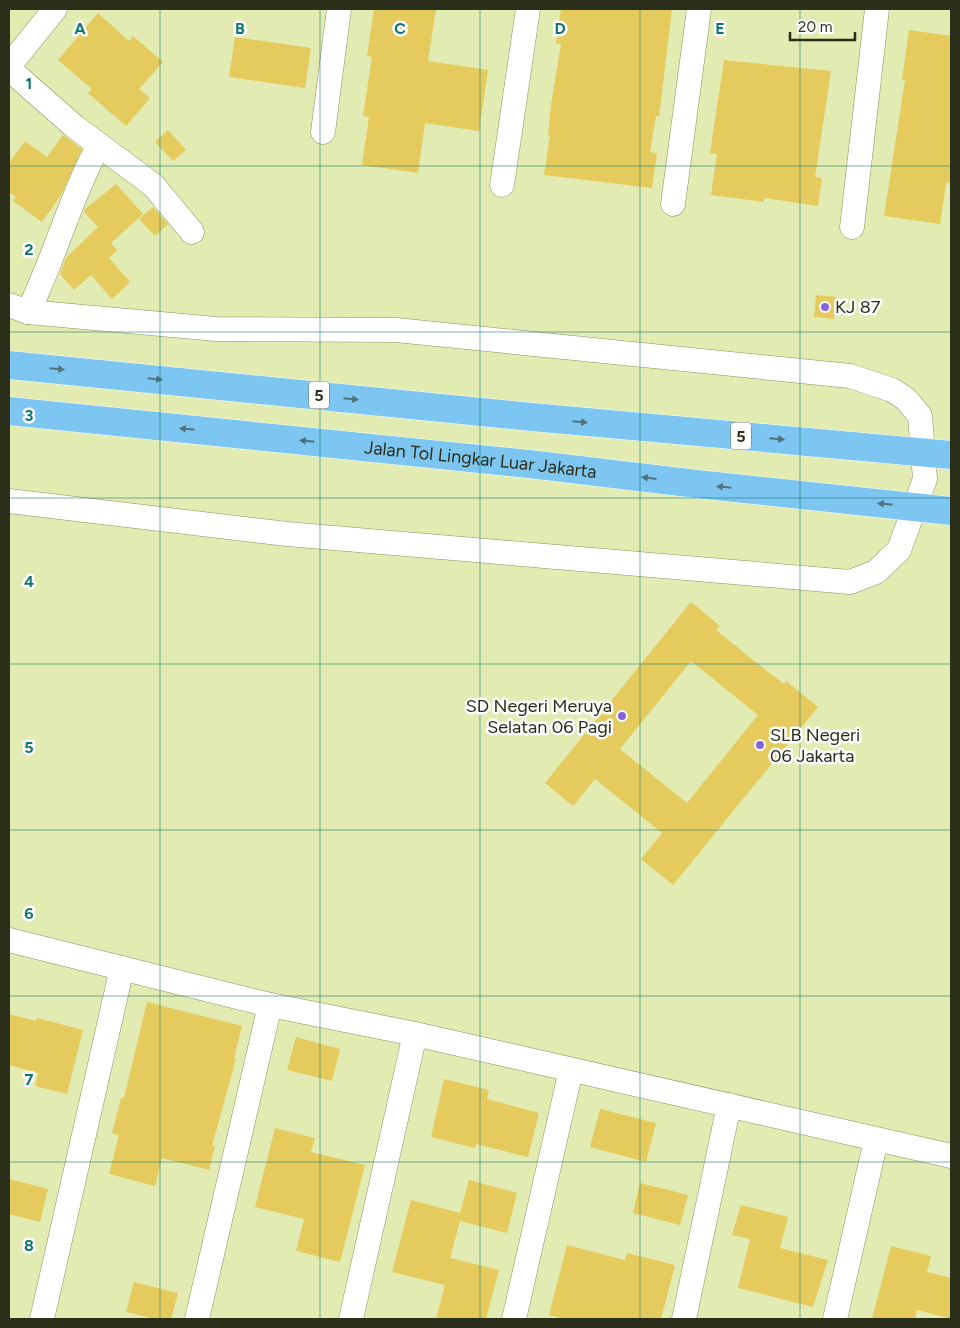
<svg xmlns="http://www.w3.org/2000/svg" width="960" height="1328" viewBox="0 0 960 1328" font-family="Figtree,sans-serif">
  <rect width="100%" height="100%" fill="#e1ebb2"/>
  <g fill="#e5cb5d" fill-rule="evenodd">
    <polygon points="374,9 436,9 428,61 488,70 479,131 425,123 418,173 362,165 369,117 363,116 372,57 367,56"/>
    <polygon points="561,9 672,9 659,117 656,116 650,152 657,153 652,188 544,175 550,136 548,136 551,105 561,44 556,43"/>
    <polygon points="98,13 129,41 133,36 163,62 139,89 150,98 126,126 88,93 92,89 58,60"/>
    <polygon points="909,30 951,36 951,183 947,182 946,184 940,224 884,216 905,80 902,80"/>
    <polygon points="235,37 311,48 305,88 229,77"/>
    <polygon points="724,60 831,71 815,177 822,178 818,206 764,198 764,202 711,195 717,154 710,153"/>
    <polygon points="168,130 186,150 173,161 155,142"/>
    <polygon points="63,135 82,149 61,195 42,222 13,201 16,197 9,192 9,163 25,141 47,157"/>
    <polygon points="116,184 143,214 111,243 117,250 109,258 130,282 112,299 91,275 74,290 60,274 66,258 98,227 84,212 85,209"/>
    <polygon points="153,207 168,224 155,236 139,219"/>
    <polygon points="816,295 836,297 834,319 814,317"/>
    <path d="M691,602L720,626L716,630L758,664L784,684L786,681L818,707L673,885L641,859L662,833L595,779L573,806L545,783ZM691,661L758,715L687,803L620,749Z"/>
    <polygon points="147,1002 242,1026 234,1058 236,1059 212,1146 215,1146 209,1170 162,1158 155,1186 109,1174 119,1135 112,1133 121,1098 124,1098"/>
    <polygon points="9,1014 36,1021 37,1018 83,1030 67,1094 35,1086 38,1073 9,1065"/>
    <polygon points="296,1037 340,1049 332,1081 287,1070"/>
    <polygon points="444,1079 489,1090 487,1099 539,1113 528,1157 476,1144 475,1148 431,1137"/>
    <polygon points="600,1109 656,1123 646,1162 590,1147"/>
    <polygon points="275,1128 315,1138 311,1152 365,1165 340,1262 296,1251 304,1219 255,1207"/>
    <polygon points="9,1179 48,1189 40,1222 9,1214"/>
    <polygon points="469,1180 517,1193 507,1233 460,1221 450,1258 499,1270 486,1319 436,1319 445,1285 392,1272 411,1200 460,1213"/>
    <polygon points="640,1183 688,1195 680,1225 633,1213"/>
    <polygon points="741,1205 788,1217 780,1248 828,1260 813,1307 738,1288 750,1239 732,1235"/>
    <polygon points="567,1245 625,1260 627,1253 675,1265 661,1319 564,1319 549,1315"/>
    <polygon points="891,1246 931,1256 927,1272 951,1278 951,1319 917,1310 915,1319 872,1319"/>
    <polygon points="134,1282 178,1293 171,1319 156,1319 126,1312"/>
  </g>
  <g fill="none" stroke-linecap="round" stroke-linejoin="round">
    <g stroke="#89925c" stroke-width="25">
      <g id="street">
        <polyline points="9,66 55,9"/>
        <polyline points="9,69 75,127 153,185 192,232"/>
        <polyline points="323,132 339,9"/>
        <polyline points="502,185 528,9"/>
        <polyline points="673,204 699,9"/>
        <polyline points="852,227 877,9"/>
        <polyline points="9,305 28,312 216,329 396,330 850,376 892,390 906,399 920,416 925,479 899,550 876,572 850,582 287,534 9,501"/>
        <path d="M28,312C55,257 70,198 99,145"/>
        <polyline points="9,940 270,1005 415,1034 951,1156"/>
        <polyline points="42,1319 122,968"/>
        <polyline points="197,1319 270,1005"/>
        <polyline points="351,1319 415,1034"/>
        <polyline points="514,1319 571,1070"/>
        <polyline points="684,1319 729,1105"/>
        <polyline points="835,1319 876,1140"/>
      </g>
    </g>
    <g stroke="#fff" stroke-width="29">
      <g id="highway">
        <polyline points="9,365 532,417"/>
        <path id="s1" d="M9,411L529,464L697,484"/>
      </g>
    </g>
    <use href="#street" stroke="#fff" stroke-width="24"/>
    <use href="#highway" stroke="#7dc6f2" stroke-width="28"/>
    <g stroke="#fff" stroke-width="29" stroke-linecap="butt">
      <g id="highway-bridge">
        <polyline points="532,417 951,455"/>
        <polyline points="697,484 951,511"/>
      </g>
    </g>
    <use href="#highway-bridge" stroke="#7dc6f2" stroke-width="28"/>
  </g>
  <defs><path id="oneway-solid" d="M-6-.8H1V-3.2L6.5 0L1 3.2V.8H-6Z" transform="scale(1.25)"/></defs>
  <g fill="#50727a">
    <use href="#oneway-solid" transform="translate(57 369) rotate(5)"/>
    <use href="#oneway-solid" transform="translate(155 379) rotate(6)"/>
    <use href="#oneway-solid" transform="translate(351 399) rotate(6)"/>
    <use href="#oneway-solid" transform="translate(580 422) rotate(5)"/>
    <use href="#oneway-solid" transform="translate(187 429) rotate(-174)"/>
    <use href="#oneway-solid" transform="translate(777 439) rotate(5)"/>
    <use href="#oneway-solid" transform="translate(307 441) rotate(-174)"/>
    <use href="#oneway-solid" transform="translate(649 478) rotate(-173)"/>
    <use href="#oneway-solid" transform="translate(724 487) rotate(-174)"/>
    <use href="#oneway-solid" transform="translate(885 504) rotate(-174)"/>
  </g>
  <path fill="none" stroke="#0f766e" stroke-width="1" stroke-opacity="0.55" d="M160,9V1319M320,9V1319M480,9V1319M640,9V1319M800,9V1319M9,166H951M9,332H951M9,498H951M9,664H951M9,830H951M9,996H951M9,1162H951"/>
  <g fill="#8b62dd" stroke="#fff" stroke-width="2">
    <circle cx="825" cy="307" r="5"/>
    <circle cx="622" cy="716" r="5"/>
    <circle cx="760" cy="745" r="5"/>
  </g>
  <g text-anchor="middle" stroke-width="5" stroke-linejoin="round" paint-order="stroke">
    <g fill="#fff" stroke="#6b6d5d" stroke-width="1">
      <rect x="309" y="381.5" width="20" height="27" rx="4"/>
      <rect x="731" y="422.5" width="20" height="27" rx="4"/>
    </g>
    <g font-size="16" font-weight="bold" fill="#2b2e18">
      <text x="319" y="401">5</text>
      <text x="741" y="442">5</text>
    </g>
    <g font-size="18" fill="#2b2e18" stroke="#fff" text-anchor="start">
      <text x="835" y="313">KJ 87</text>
      <text x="612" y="712" text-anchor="end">SD Negeri Meruya<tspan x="612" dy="21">Selatan 06 Pagi</tspan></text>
      <text x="770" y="741">SLB Negeri<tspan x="770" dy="21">06 Jakarta</tspan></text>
    </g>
    <g font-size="18" fill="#2b2e18" stroke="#fff">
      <text dy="6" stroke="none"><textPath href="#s1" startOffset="474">Jalan Tol Lingkar Luar Jakarta</textPath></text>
    </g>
  </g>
  <g font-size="16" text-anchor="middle" font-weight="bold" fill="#0f766e" stroke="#fff" stroke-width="5" stroke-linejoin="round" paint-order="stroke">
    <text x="80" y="34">A</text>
    <text x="240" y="34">B</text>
    <text x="400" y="34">C</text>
    <text x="560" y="34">D</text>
    <text x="720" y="34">E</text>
    <text x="29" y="89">1</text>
    <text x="29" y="255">2</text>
    <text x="29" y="421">3</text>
    <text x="29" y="587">4</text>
    <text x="29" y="753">5</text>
    <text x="29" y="919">6</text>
    <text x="29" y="1085">7</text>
    <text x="29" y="1251">8</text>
  </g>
  <rect width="960" height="1328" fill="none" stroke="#2b2e18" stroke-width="20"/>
  <path d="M790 32v8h65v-8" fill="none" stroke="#2b2e18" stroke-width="2.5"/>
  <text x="798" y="32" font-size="15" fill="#2b2e18" stroke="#ffffff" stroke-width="4" paint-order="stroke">20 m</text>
</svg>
